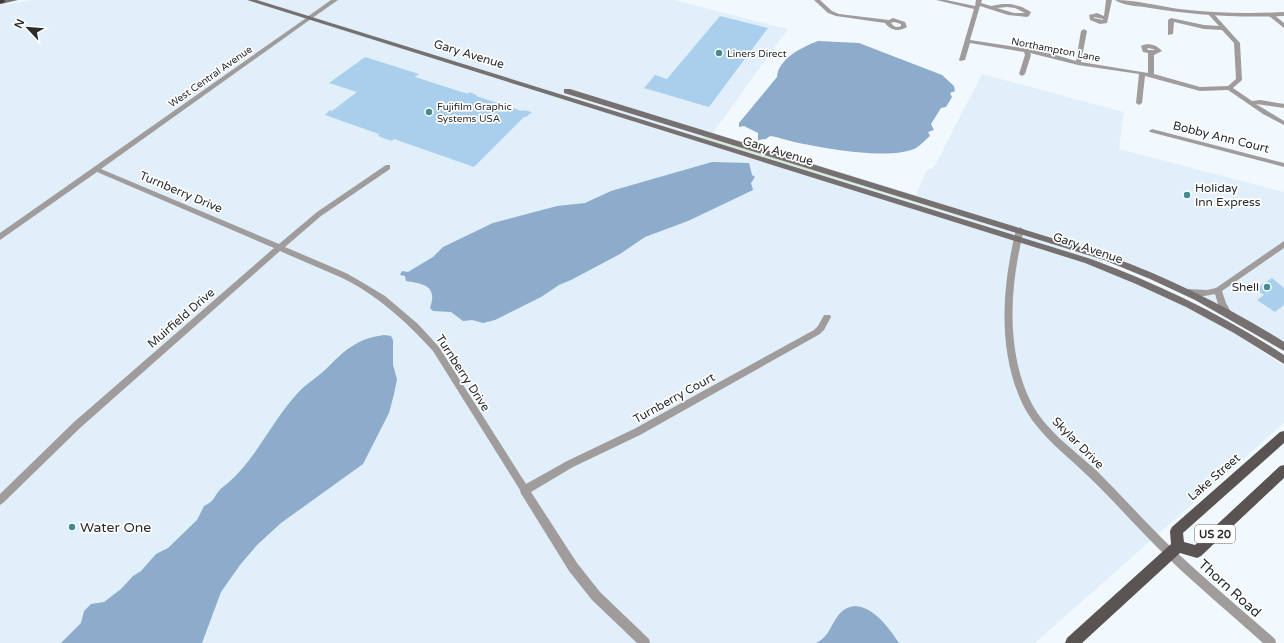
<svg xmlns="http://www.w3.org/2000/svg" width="1284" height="643" viewBox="0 0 1284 643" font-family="'Varela Round',sans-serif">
  <rect width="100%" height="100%" fill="#f2f9fe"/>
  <polygon fill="#e1effa" points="33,0 674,0 788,29 713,133 916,195 926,171 934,167 982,74 1124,112 1119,149 1284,192 1284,343 1237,314 1211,300 1123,260 1104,254 1101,269 1161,294 1227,328 1284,366 1284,423 1035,643 0,643 0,5"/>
  <polygon fill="#d1ebd5" points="703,136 980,221 980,222 702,138"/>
  <g fill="#8dabcb">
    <path d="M818,41L859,43L942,75L954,86L955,91L950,93L952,97L946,107L941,108L931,124L934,130L928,132L930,136C926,139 921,145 916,148C890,161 823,148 794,142C786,140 778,137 770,136L766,139L758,140V133L744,126L739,127V123L777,77C778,59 802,47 818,41Z"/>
    <path d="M712,162L749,163L752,175L755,177L751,183L753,190L688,221L645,237L620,254L571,280L559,285L541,297L495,320L483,323L472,320L463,321L451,312L433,311L430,308C438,285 423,284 406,281L405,276L400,275L402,271L408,272L433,257L443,247L493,223L557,206L585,203L611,191Z"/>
    <path d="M384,335L391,336L393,340V365L397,379L394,394L389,413L363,464L281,523L257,545L240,565L221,592L202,643H61L81,623L84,611L91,604L104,602L121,589L133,576L141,571L156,554L168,548L197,520L204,506C216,501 214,494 223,487C254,463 270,424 296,395C306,383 320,376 330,365C347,348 360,338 384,335Z"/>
    <path d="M855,606C874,607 889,628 899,643H816C835,635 831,609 855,606Z"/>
  </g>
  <g fill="#aacfed">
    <polygon points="720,16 768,28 709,107 644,88 655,75 667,79"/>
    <polygon points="365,57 419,74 415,77 468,94 469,92 477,95 476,96 522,111 523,110 532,112 526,117 524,117 474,167 394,139 392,141 378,136 379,134 325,115 330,110 332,111 357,92 329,83"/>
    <polygon points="1272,278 1284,288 1284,305 1275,312 1257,300 1264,295 1255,289"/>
  </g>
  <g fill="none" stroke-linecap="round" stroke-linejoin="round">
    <g fill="#a09c9c" fill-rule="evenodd">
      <path d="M814,0H820L832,11L839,14L889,20L893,18L905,22L907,27C899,32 891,31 885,23L836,16L828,13ZM894,22L901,24V26C897,28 894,27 891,23Z"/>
      <path d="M936,0H946L975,6L976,0H982L981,3L991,6L1002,4H1011L1022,7L1031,12L1029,16L1027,17L1008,15L980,6L970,40L1042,51L1076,61L1081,31L1084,29L1087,31L1081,62L1148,73V53L1143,52L1141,46C1148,42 1157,45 1162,51L1154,55V74L1200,87L1228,86L1236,79L1234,43L1222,30L1204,29L1174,22L1173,34L1168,35V20L1171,18L1204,25L1219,26L1208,14L1213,13L1240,43L1242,80L1233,88L1252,101L1260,100L1284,104V108L1256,104L1284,121V125L1263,114L1228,90L1200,91L1145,76L1142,103L1139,105L1136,103L1139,74L1078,65L1030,53L1031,55L1025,74L1022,76L1019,74L1025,55L1024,52L970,43L965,60L960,61L959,60L974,9ZM1007,7L1015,8L1025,13H1014L997,8ZM1147,48L1153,49L1155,50H1148Z"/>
      <path d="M1106,0H1112L1107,23L1100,24L1090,20L1089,15L1097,13L1104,16ZM1094,17L1103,19V20L1094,18Z"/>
      <polygon points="1269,14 1273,14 1284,23 1284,28 1269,16"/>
      <path d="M309,16L312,18L311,19L101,169L279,244L317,212L386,165H390V169L321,216L285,247L346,273L360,281L385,296L418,324L439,347L526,484L567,461L634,429L814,330L818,326L824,315H830L831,317L824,330L820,334L640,435L573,467L531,492L577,563L600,592L649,639L650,643H637L592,600L569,571L522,495L521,494L520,490L433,351C406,321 376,294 340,277C320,268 300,260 280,251L80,428L3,503L0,505V494L74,422L274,248L97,172L0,240V233Z"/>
      <polygon points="1152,129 1284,163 1284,167 1150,132 1149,131"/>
      <path d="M1020,227L1024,230C1010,284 1005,350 1031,402C1045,430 1074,450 1097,471C1123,497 1147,524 1173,549C1206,580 1241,609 1275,639L1276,643H1263C1231,614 1197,586 1166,556C1140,531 1116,503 1090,478C1067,455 1038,435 1023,405C997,351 1002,286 1016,230Z"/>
      <path d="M1284,241V248L1222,291L1226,303L1231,312L1230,314H1224L1218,304L1215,294C1207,296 1190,299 1184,292L1188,289L1207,290L1216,288Z"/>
    </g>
    <g fill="#a09c9c" fill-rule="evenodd">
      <polygon points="331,0 338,0 311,19 307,19 307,17"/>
      <path d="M1115,0C1136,0 1158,6 1179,9C1214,13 1249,14 1284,12V16C1237,18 1191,15 1144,7C1135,6 1122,5 1115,0Z"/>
    </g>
    <g fill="#767170" fill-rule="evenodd">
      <polygon points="0,0 18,0 1,4"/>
      <path d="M247,0H257L1091,259C1159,284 1223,315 1284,355V364L1234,333L1186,307L1136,284L1085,263Z"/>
      <path d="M564,89H570L1110,256C1171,279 1229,307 1284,342V351L1195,300L1150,279L1104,260L564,93Z"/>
    </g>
    <polygon fill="#595351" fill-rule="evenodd" points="1284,431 1284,443 1183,533 1184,542 1195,545 1280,466 1284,465 1284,478 1201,556 1197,558 1180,553 1082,643 1065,643 1067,638 1171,544 1170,531 1172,527 1280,432"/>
    <polygon fill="#413938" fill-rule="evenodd" points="0,0 4,0 5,2 0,4"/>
  </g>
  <g fill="#438b8d" stroke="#fff" stroke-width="1.5">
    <circle cx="719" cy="53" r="4"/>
    <circle cx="429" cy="112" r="4"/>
    <circle cx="1187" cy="195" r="4"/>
    <circle cx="1267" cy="287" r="4"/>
    <circle cx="72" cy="527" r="4"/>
  </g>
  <g text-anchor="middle" stroke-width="3.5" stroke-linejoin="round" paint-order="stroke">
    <g font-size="10" fill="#292b2d" stroke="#fff">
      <text transform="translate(1056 49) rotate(11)" y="4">Northampton Lane</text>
      <text transform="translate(210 76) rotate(-35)" y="4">West Central Avenue</text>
    </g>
    <g font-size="10" fill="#292b2d" stroke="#fff" text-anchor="start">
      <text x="727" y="57">Liners Direct</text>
      <text x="437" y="110">Fujifilm Graphic<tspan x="437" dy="12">Systems USA</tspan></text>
    </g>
    <rect fill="#fff" stroke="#696b6c" stroke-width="1" x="1195" y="525" width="40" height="18" rx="3"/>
    <g font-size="11" font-weight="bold" fill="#292b2d">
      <text x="1215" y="538">US 20</text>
    </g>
    <g font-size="12" fill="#292b2d" stroke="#fff">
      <text transform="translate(469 54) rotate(17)" y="4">Gary Avenue</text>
      <text transform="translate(1221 137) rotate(14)" y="4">Bobby Ann Court</text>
      <text transform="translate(778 151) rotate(17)" y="4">Gary Avenue</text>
      <text transform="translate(181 192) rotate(23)" y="4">Turnberry Drive</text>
      <text transform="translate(1088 248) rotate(19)" y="4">Gary Avenue</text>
      <text transform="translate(181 318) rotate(-41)" y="4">Muirfield Drive</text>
      <text transform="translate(463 373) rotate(57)" y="4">Turnberry Drive</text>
      <text transform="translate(674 398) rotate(-29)" y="4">Turnberry Court</text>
      <text transform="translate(1078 443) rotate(45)" y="4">Skylar Drive</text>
      <text transform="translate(1214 477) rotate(-41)" y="4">Lake Street</text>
    </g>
    <g font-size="12" fill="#292b2d" stroke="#fff" text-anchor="start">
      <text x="1195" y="192">Holiday<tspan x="1195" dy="14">Inn Express</tspan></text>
      <text x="1259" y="291" text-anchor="end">Shell</text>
    </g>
    <g font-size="14" fill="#292b2d" stroke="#fff" text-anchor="start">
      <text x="80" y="532">Water One</text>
    </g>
    <g font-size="14" fill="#292b2d" stroke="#fff">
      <text transform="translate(1230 588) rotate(42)" y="5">Thorn Road</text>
    </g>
  </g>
  <g transform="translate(28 28) rotate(296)" stroke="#ffffff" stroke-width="3" paint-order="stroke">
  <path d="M0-3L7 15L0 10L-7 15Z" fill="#292b2d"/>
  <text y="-6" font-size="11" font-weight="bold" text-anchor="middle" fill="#292b2d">N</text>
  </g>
</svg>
